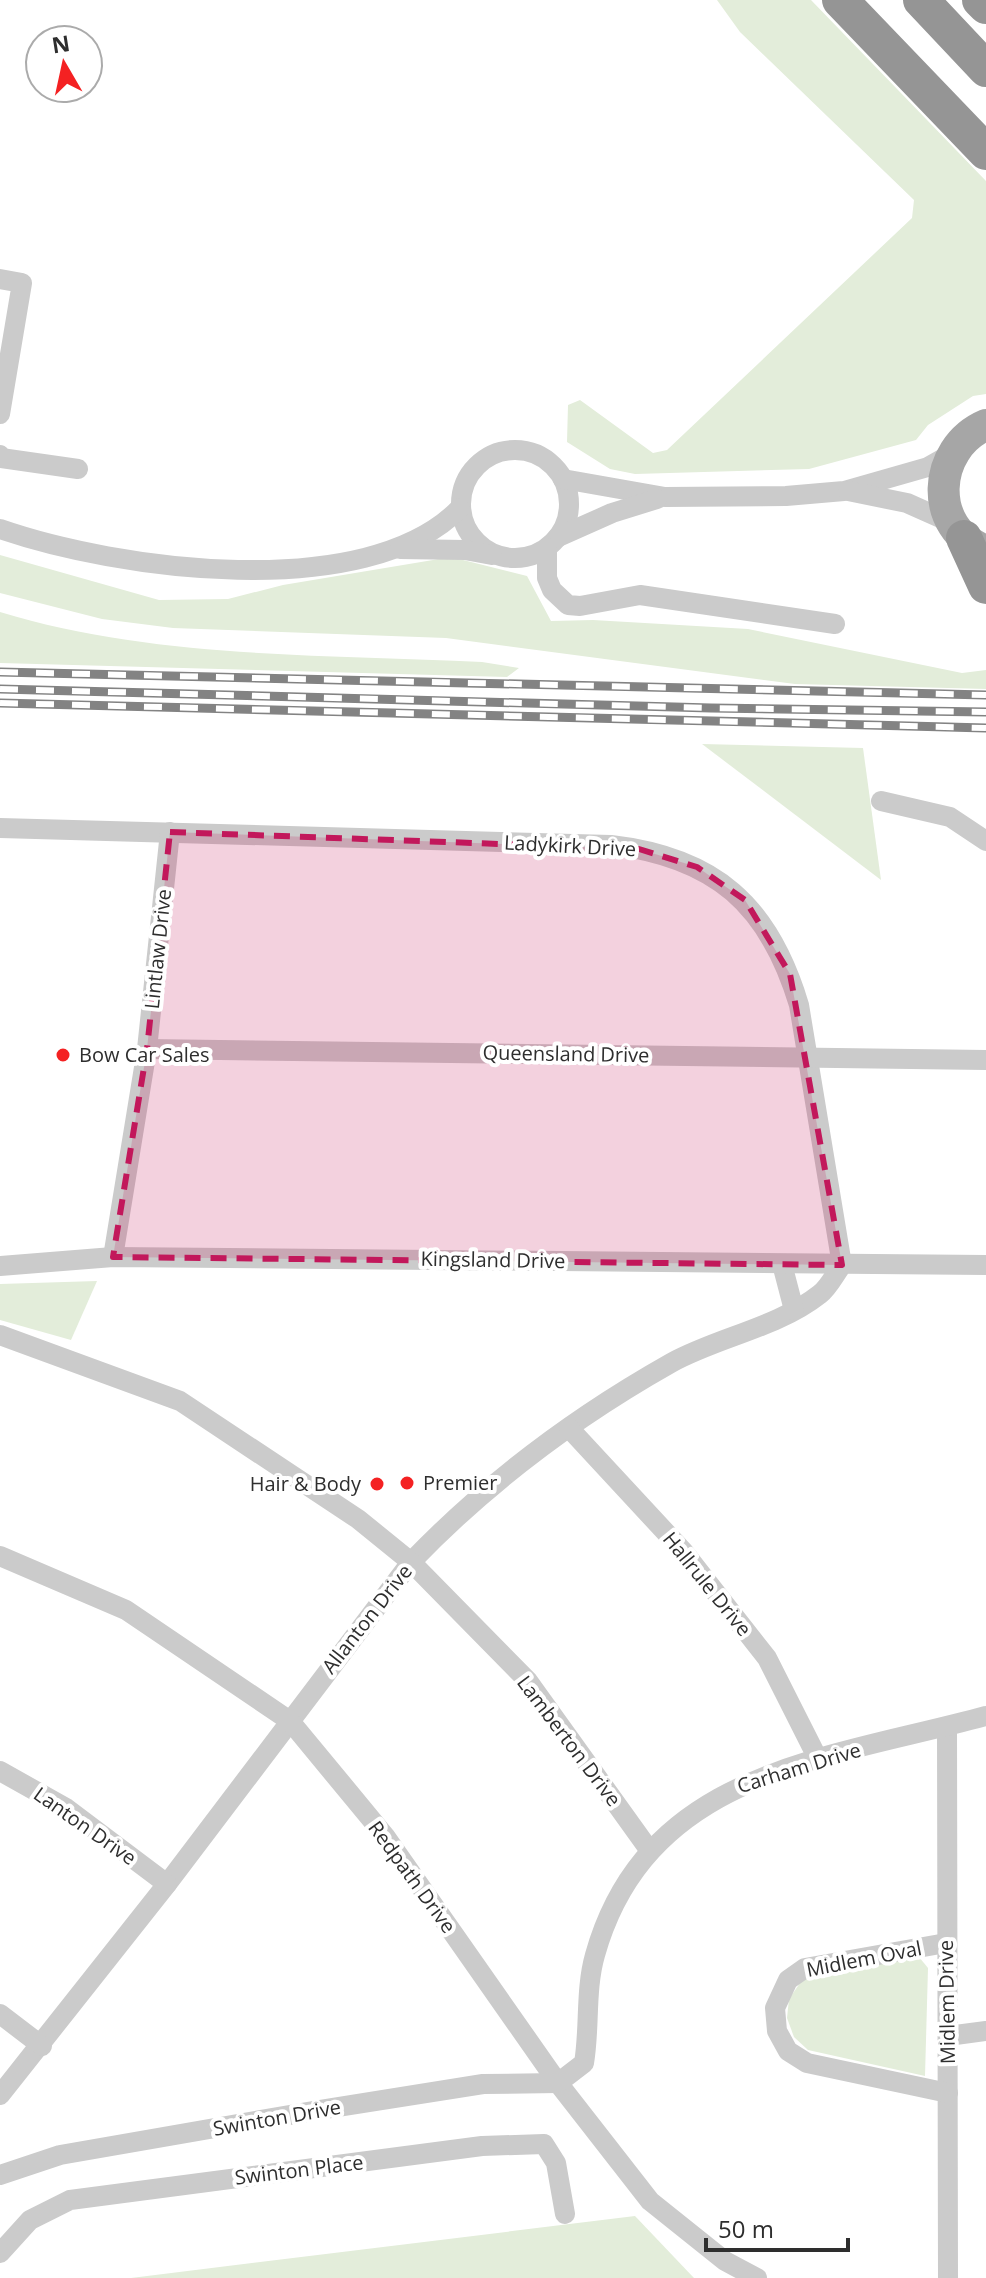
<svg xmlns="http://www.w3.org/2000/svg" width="986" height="2278" viewBox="0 0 986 2278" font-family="'Open Sans',sans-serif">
  <rect width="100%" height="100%" fill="#fff"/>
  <g fill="#e3edda">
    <polygon points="717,0 811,0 986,181 986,394 973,396 928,425 916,440 809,469 635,474 610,469 567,442 568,405 580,400 653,453 667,450 912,218 914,200 740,32"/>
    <polygon points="0,555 159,600 228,599 283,585 451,557 527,576 551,621 593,620 748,629 962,673 986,670 986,689 795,684 446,638 173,628 102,619 0,593"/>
    <path d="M0,612C154,659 322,654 482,662L519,668L507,677L0,663Z"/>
    <polygon points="702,744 863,748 881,880"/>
    <polygon points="97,1281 71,1340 0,1320 0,1284"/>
    <polygon points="919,1957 928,1968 925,2076 808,2050 794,2037 787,2018 789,1999 800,1983 808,1977"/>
    <polygon points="635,2216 694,2278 131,2278"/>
  </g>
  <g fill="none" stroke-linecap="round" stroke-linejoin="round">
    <g stroke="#cbcbcb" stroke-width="20">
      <polyline points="0,279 22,283 0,414"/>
      <circle cx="515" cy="504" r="54"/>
      <polyline points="0,455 1,458 78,469"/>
      <polyline points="563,479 665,497 786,496 844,491 928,467 951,454"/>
      <polyline points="848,491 907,503 952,523"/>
      <path d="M0,529C115,569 366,605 460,508"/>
      <polyline points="558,537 612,513 657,499"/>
      <polyline points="547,548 547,578 552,590 568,605 580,606 640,595 835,624"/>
      <polyline points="400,549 465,550 492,555"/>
      <polyline points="881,801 950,817 986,841"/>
      <path d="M0,828L611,845C715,857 769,905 799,1005L842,1265C835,1274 829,1287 820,1294C777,1328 718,1337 671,1363C577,1416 486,1484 411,1562L167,1884L0,2095"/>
      <polyline points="147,1049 986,1060"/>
      <polyline points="113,1257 147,1049 170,832"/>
      <polyline points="782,1264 794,1310"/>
      <polyline points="0,1266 113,1257 986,1265"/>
      <polyline points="0,1335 180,1401 358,1519 411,1562 528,1681 650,1851"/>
      <polyline points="569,1428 683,1551 767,1658 818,1759"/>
      <polyline points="0,1556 126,1610 290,1721 385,1836 558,2083 650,2201 725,2261 757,2278"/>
      <polyline points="947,1727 948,2278"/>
      <polyline points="0,1771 66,1808 167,1884"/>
      <polyline points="946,1943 805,1968 788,1980 775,2008 777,2031 788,2051 807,2063 948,2093"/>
      <polyline points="0,2014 42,2046"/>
      <polyline points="948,2036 986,2031"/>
      <path d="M0,2175L60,2155L313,2111L483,2084L558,2083L584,2063C590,2028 585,1990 595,1955C647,1770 829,1759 986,1716"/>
      <polyline points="0,2253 30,2220 70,2200 482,2146 544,2144 556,2163 565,2214"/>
    </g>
    <path stroke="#a6a6a6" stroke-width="32" d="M986,425C932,448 927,529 986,551"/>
    <g stroke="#959595" stroke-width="36">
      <polyline points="840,0 986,152"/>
      <polyline points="921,0 986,69"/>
      <polyline points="980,0 986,6"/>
      <polyline points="964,538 986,586"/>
    </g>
    <g stroke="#838383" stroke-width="9">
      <g id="rail">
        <polyline points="0,672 986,695"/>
        <polyline points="0,689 711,708 986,712"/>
        <polyline points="0,703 986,728"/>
      </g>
    </g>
    <use href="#rail" stroke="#fff" stroke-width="6" stroke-dasharray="18" stroke-linecap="butt"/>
  </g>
  <path fill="#c2185b" fill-opacity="0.2" stroke="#c2185b" stroke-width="6" stroke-dasharray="16 10" stroke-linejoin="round" d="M170,832L639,849L697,867L745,900L790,974L842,1265L113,1257L147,1049Z"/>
  <g fill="#f42122" stroke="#fff" stroke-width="3">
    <circle cx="63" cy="1055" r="8"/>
    <circle cx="407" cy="1483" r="8"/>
    <circle cx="377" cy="1484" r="8"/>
  </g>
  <g text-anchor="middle" stroke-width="8" stroke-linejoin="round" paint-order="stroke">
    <g font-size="20" fill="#2e2e2e" stroke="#fff">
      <text transform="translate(570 846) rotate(3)" y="7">Ladykirk Drive</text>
      <text transform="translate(158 949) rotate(-84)" y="7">Lintlaw Drive</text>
      <text transform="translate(566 1054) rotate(1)" y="7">Queensland Drive</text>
      <text transform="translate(493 1260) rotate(1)" y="7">Kingsland Drive</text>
      <text transform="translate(707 1584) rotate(51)" y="7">Hallrule Drive</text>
      <text transform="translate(367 1619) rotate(-52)" y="7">Allanton Drive</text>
      <text transform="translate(569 1741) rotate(53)" y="7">Lamberton Drive</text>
      <text transform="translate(799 1768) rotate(-17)" y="7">Carham Drive</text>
      <text transform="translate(85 1826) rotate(35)" y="7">Lanton Drive</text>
      <text transform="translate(412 1877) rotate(54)" y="7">Redpath Drive</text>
      <text transform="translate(864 1959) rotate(-11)" y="7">Midlem Oval</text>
      <text transform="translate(947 2002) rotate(-91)" y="7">Midlem Drive</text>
      <text transform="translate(277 2118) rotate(-10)" y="7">Swinton Drive</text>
      <text transform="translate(299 2170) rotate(-7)" y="7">Swinton Place</text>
    </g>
    <g font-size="20" fill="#2e2e2e" stroke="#fff" text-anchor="start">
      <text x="79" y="1062">Bow Car Sales</text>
      <text x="423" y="1490">Premier</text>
      <text x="361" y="1491" text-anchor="end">Hair &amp; Body</text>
    </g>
  </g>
  <g transform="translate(64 64) rotate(351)"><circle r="38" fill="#ffffff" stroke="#ababab" stroke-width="2"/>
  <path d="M0-6L14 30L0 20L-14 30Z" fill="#f42122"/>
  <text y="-12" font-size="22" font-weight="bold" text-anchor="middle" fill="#2e2e2e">N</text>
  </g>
  <path d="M706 2238v12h142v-12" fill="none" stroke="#2e2e2e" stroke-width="4"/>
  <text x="718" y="2238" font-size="24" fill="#2e2e2e" stroke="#ffffff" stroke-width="6" paint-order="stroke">50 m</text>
</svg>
